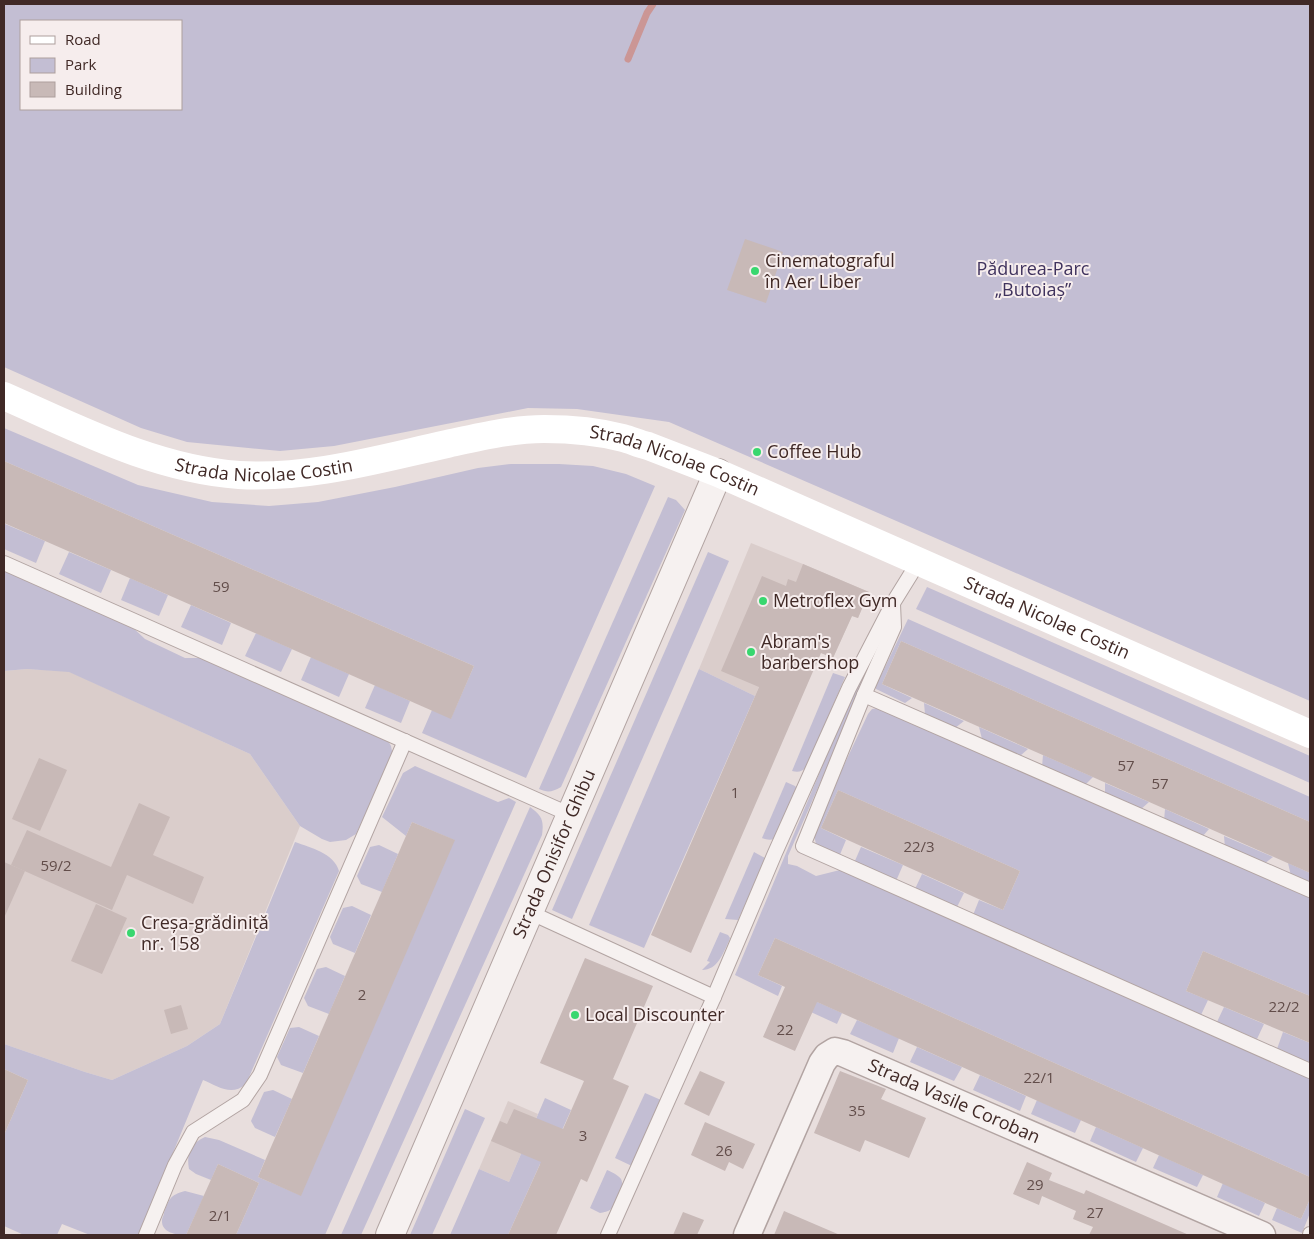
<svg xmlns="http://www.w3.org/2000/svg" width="1314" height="1239" viewBox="0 0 1314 1239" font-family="'Open Sans',sans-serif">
  <rect width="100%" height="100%" fill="#e8dedd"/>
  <g fill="#dacdcb">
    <polygon points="751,543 803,564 869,592 858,618 852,616 833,658 781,636 755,696 699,669"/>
    <polygon points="27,669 68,671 250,754 300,826 220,1024 187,1046 112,1080 85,1072 4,1044 4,671"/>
    <polygon points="508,1101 538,1114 509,1182 479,1169"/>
  </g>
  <g fill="#c3bed3" fill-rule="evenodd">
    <path d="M4,4H1310V701L669,422L577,409L528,408L334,446L280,451L187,442L141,428L4,367ZM21,21H181V109H21Z"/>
    <polygon points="4,428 138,485 212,502 269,506 318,502 395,487 478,468 511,464 559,464 593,466 626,474 655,486 526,778 422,733 432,710 451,718 474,666 4,461"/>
    <path d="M668,497L676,500L685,510L561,787C552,792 548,793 539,789Z"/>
    <polygon points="5,524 45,541 36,563 4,549 4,527"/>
    <polygon points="69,552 111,570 101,593 59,574"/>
    <polygon points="708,552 729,561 572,919 552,910"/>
    <polygon points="4,568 131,626 145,639 185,658 206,658 387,739 391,746 393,756 356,834 346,840 330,842 322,839 300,826 250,754 69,672 27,669 4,671"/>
    <polygon points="130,578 168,595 159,616 121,600"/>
    <polygon points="927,587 1310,756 1310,783 916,609"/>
    <polygon points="191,605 231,623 222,645 181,627"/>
    <polygon points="908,619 1310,797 1310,822 901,641 882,684 912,698 905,703 876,689 876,686"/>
    <polygon points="889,626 788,856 788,864 797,866 816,876 840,870 1310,1075 1310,1177 775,938 758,975 782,986 778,996 735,975 857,683"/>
    <polygon points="256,633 292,649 281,672 245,656"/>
    <polygon points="311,657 349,674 339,697 301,680"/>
    <polygon points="699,669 755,696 644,948 589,925"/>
    <path d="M833,673L845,677L807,767C802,771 799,773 792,771Z"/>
    <polygon points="375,685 410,701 401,723 365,708"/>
    <polygon points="924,703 964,721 955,728 925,714"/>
    <polygon points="877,708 1310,898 1310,996 1203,951 1186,991 1208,1000 1201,1015 973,915 979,900 1003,910 1020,871 838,790 821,828 846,840 839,857 816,844 813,831 868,714 872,709"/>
    <polygon points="979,727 1028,749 1020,756 982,739"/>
    <polygon points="1043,755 1093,777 1084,786 1042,767"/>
    <path d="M415,766L498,802L509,798L516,802L325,1235H236L259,1183L218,1164L211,1180L196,1174L189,1169C186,1153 191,1143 205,1137L219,1140L265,1160L258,1177L300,1195L454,840L412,822L406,836L382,817L403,773Z"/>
    <path d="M786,782L795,786L797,788L775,839C770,840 767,840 762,838Z"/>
    <polygon points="1105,783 1149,802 1140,810 1105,796"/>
    <path d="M530,807C542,816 544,820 542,835L361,1235H341Z"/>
    <polygon points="1165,809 1209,829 1202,837 1164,821"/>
    <polygon points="1224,836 1273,857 1264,864 1225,848"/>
    <path d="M295,842C311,848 334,853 339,871L246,1084C231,1097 218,1086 203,1080L139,1235H90L62,1224L57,1235H24L4,1226V1135L28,1080L4,1069V1044L85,1072L112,1080L187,1046L220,1024Z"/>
    <polygon points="379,845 398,854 382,892 361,884 357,876 370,847"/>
    <polygon points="861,847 903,865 896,881 854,863"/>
    <polygon points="754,852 765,858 765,860 738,920 725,919"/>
    <polygon points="1288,863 1310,873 1310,885 1291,876"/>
    <polygon points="922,874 964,893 957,907 915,889"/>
    <polygon points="352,906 371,915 355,953 333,944 330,937 343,908"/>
    <path d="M720,932L728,935L730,938L729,941C723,953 718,970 702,970L710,962L707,961Z"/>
    <polygon points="326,967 345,976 329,1014 308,1006 304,998 317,969"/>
    <polygon points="793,991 842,1013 837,1024 789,1002"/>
    <polygon points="1224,1007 1264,1024 1257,1039 1217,1022"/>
    <polygon points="857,1020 899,1038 893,1053 850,1034"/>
    <polygon points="299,1027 319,1036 303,1073 281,1065 277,1057 290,1028"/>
    <polygon points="1283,1032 1310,1043 1310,1063 1277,1049"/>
    <polygon points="917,1047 962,1067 954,1081 910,1062"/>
    <polygon points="980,1075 1026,1096 1020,1111 973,1090"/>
    <polygon points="273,1090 292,1099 275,1137 255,1128 251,1121 264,1092"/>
    <polygon points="645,1093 661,1100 632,1166 615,1158"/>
    <polygon points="545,1098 571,1110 546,1166 540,1164 508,1235 450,1235 479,1169 509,1182"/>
    <polygon points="1037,1100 1081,1120 1075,1133 1031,1114"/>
    <polygon points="465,1109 485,1118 432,1235 410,1235"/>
    <polygon points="1096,1127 1143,1148 1136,1162 1090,1141"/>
    <polygon points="1159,1155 1203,1175 1197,1187 1153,1168"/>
    <path d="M607,1170C612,1172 618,1175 621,1179C625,1187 617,1203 611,1209C608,1212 604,1212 600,1213L590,1208Z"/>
    <polygon points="1223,1183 1265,1203 1259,1216 1217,1197"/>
    <path d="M185,1191L204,1196L186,1235C177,1235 161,1233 162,1220C162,1218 164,1215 164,1213C169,1199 170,1195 185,1191Z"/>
    <polygon points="1310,1199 1310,1213 1302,1233 1272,1220 1277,1208 1301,1219"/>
  </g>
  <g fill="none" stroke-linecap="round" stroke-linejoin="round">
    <polyline stroke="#cb9695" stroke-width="7" points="628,59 647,13 653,4"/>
  </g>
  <g fill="#c8b9b7">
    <polygon points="745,239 783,252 766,303 727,290"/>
    <polygon points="4,461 474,666 451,719 4,523"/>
    <polygon points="803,564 869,592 858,618 852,616 833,658 821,653 691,953 651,935 759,687 721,671 762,576 786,586 788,579 796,582"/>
    <polygon points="901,641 1310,822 1310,873 882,684"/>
    <polygon points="39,758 67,770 40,831 12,819"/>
    <polygon points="838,790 1020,871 1003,910 821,828"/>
    <polygon points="139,803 170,817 153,855 204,877 193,904 127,875 112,910 11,865 27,830 111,867"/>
    <polygon points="412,822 455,840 301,1196 258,1177"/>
    <polygon points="4,862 25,871 4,918"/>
    <polygon points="96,904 127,918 102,974 71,961"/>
    <polygon points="775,938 1310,1177 1310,1199 1301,1219 817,1002 795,1051 763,1037 785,987 758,975"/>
    <polygon points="1203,951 1310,996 1310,1043 1186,991"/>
    <polygon points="585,958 653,986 613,1079 629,1086 587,1182 581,1179 556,1235 508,1235 541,1162 491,1141 500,1121 507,1124 514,1109 563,1129 584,1081 540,1063"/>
    <polygon points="181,1005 188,1029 171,1034 164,1010"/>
    <polygon points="4,1069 28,1080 4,1135"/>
    <polygon points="700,1071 725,1082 709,1116 684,1104"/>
    <polygon points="840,1071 886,1089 881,1099 926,1118 909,1158 865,1140 860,1152 814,1133"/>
    <polygon points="705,1122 755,1144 743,1169 729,1162 725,1171 691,1155"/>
    <polygon points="1027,1162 1052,1173 1049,1180 1084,1194 1086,1190 1189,1235 1089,1235 1093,1227 1073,1219 1076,1211 1042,1196 1039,1205 1013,1194"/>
    <polygon points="218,1164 259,1183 236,1235 186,1235"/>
    <polygon points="784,1211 840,1235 774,1235"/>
    <polygon points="683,1212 704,1220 697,1235 673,1235"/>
  </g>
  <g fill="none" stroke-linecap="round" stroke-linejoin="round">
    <g stroke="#b2a4a2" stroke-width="16">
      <g id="service">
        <polyline points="4,563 571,815"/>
        <polyline points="893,604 894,627 864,695 1310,890"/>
        <polyline points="864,695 803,846 1310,1071"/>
        <polyline points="529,912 714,997"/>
        <polyline points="146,1235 175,1165 193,1132 243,1100 260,1075 405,741"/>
        <polyline points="608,1235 714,997 775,853 849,688 893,603 919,561"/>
        <polyline points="1310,1235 1310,1234"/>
      </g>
    </g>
    <g stroke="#b2a4a2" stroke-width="29">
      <g id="minor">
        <path id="s1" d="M747,1235L822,1063L827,1056L835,1051L843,1053L1262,1235"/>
      </g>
    </g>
    <g stroke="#b2a4a2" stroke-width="30">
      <g id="tertiary">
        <path id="s2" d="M390,1235L718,473"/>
      </g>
    </g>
    <use href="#service" stroke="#f6f1f0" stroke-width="14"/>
    <use href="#minor" stroke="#f6f1f0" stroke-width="26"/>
    <use href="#tertiary" stroke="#f6f1f0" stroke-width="28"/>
    <path stroke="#fff" stroke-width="28" id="s3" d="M4,396C79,429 155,469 239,475C311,479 378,459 447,444C479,437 511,429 544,429C568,429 600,432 623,438C631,440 639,444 648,446C671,455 695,464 718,473L1310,734"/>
  </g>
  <g fill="#38d76f" stroke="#f6eded" stroke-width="2">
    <circle cx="755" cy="271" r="5"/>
    <circle cx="757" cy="452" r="5"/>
    <circle cx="763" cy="601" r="5"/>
    <circle cx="751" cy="652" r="5"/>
    <circle cx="131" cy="933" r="5"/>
    <circle cx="575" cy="1015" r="5"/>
  </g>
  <g text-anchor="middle" stroke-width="4" stroke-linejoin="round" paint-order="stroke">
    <g font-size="15" fill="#624d4a">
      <text x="221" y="592">59</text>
      <text x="1126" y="771">57</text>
      <text x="1160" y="789">57</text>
      <text x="735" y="798">1</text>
      <text x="919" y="852">22/3</text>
      <text x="56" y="871">59/2</text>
      <text x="362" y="1000">2</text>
      <text x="1284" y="1012">22/2</text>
      <text x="785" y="1035">22</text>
      <text x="1039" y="1083">22/1</text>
      <text x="857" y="1116">35</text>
      <text x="583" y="1141">3</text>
      <text x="724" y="1156">26</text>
      <text x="1035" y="1190">29</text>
      <text x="1095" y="1218">27</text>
      <text x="220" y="1221">2/1</text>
    </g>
    <g font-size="18" fill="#402926" stroke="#f6eded" text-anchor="start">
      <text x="765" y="267">Cinematograful<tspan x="765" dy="21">în Aer Liber</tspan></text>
      <text x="767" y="458">Coffee Hub</text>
      <text x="773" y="607">Metroflex Gym</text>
      <text x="761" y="648">Abram's<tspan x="761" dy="21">barbershop</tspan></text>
      <text x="141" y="929">Creșa-grădiniță<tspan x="141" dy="21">nr. 158</tspan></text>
      <text x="585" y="1021">Local Discounter</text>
    </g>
    <g font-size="18" fill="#3f325d" stroke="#f6eded">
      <text x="1033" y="275">Pădurea-Parc<tspan x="1033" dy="21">„Butoiaș”</tspan></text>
    </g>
    <g font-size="18" fill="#402926" stroke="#f6eded">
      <text dy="6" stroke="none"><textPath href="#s3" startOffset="274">Strada Nicolae Costin</textPath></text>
      <text dy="6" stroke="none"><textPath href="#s3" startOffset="694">Strada Nicolae Costin</textPath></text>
      <text dy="6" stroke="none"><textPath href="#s3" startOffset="1099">Strada Nicolae Costin</textPath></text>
      <text dy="6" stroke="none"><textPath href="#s2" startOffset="415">Strada Onisifor Ghibu</textPath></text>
      <text dy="6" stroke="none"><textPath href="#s1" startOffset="335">Strada Vasile Coroban</textPath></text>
    </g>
  </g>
  <rect width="1314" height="1239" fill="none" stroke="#402926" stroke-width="10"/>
  <rect x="20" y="20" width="162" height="90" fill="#f6eded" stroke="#ad9f9d"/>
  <rect x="30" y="36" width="25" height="8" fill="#ffffff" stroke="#ad9f9d"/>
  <text x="65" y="45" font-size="15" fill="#402926">Road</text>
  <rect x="30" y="58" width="25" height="15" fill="#c3bed3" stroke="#ad9f9d"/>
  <text x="65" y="70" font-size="15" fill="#402926">Park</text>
  <rect x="30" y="82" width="25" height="15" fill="#c8b9b7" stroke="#ad9f9d"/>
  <text x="65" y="95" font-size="15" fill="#402926">Building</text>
</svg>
